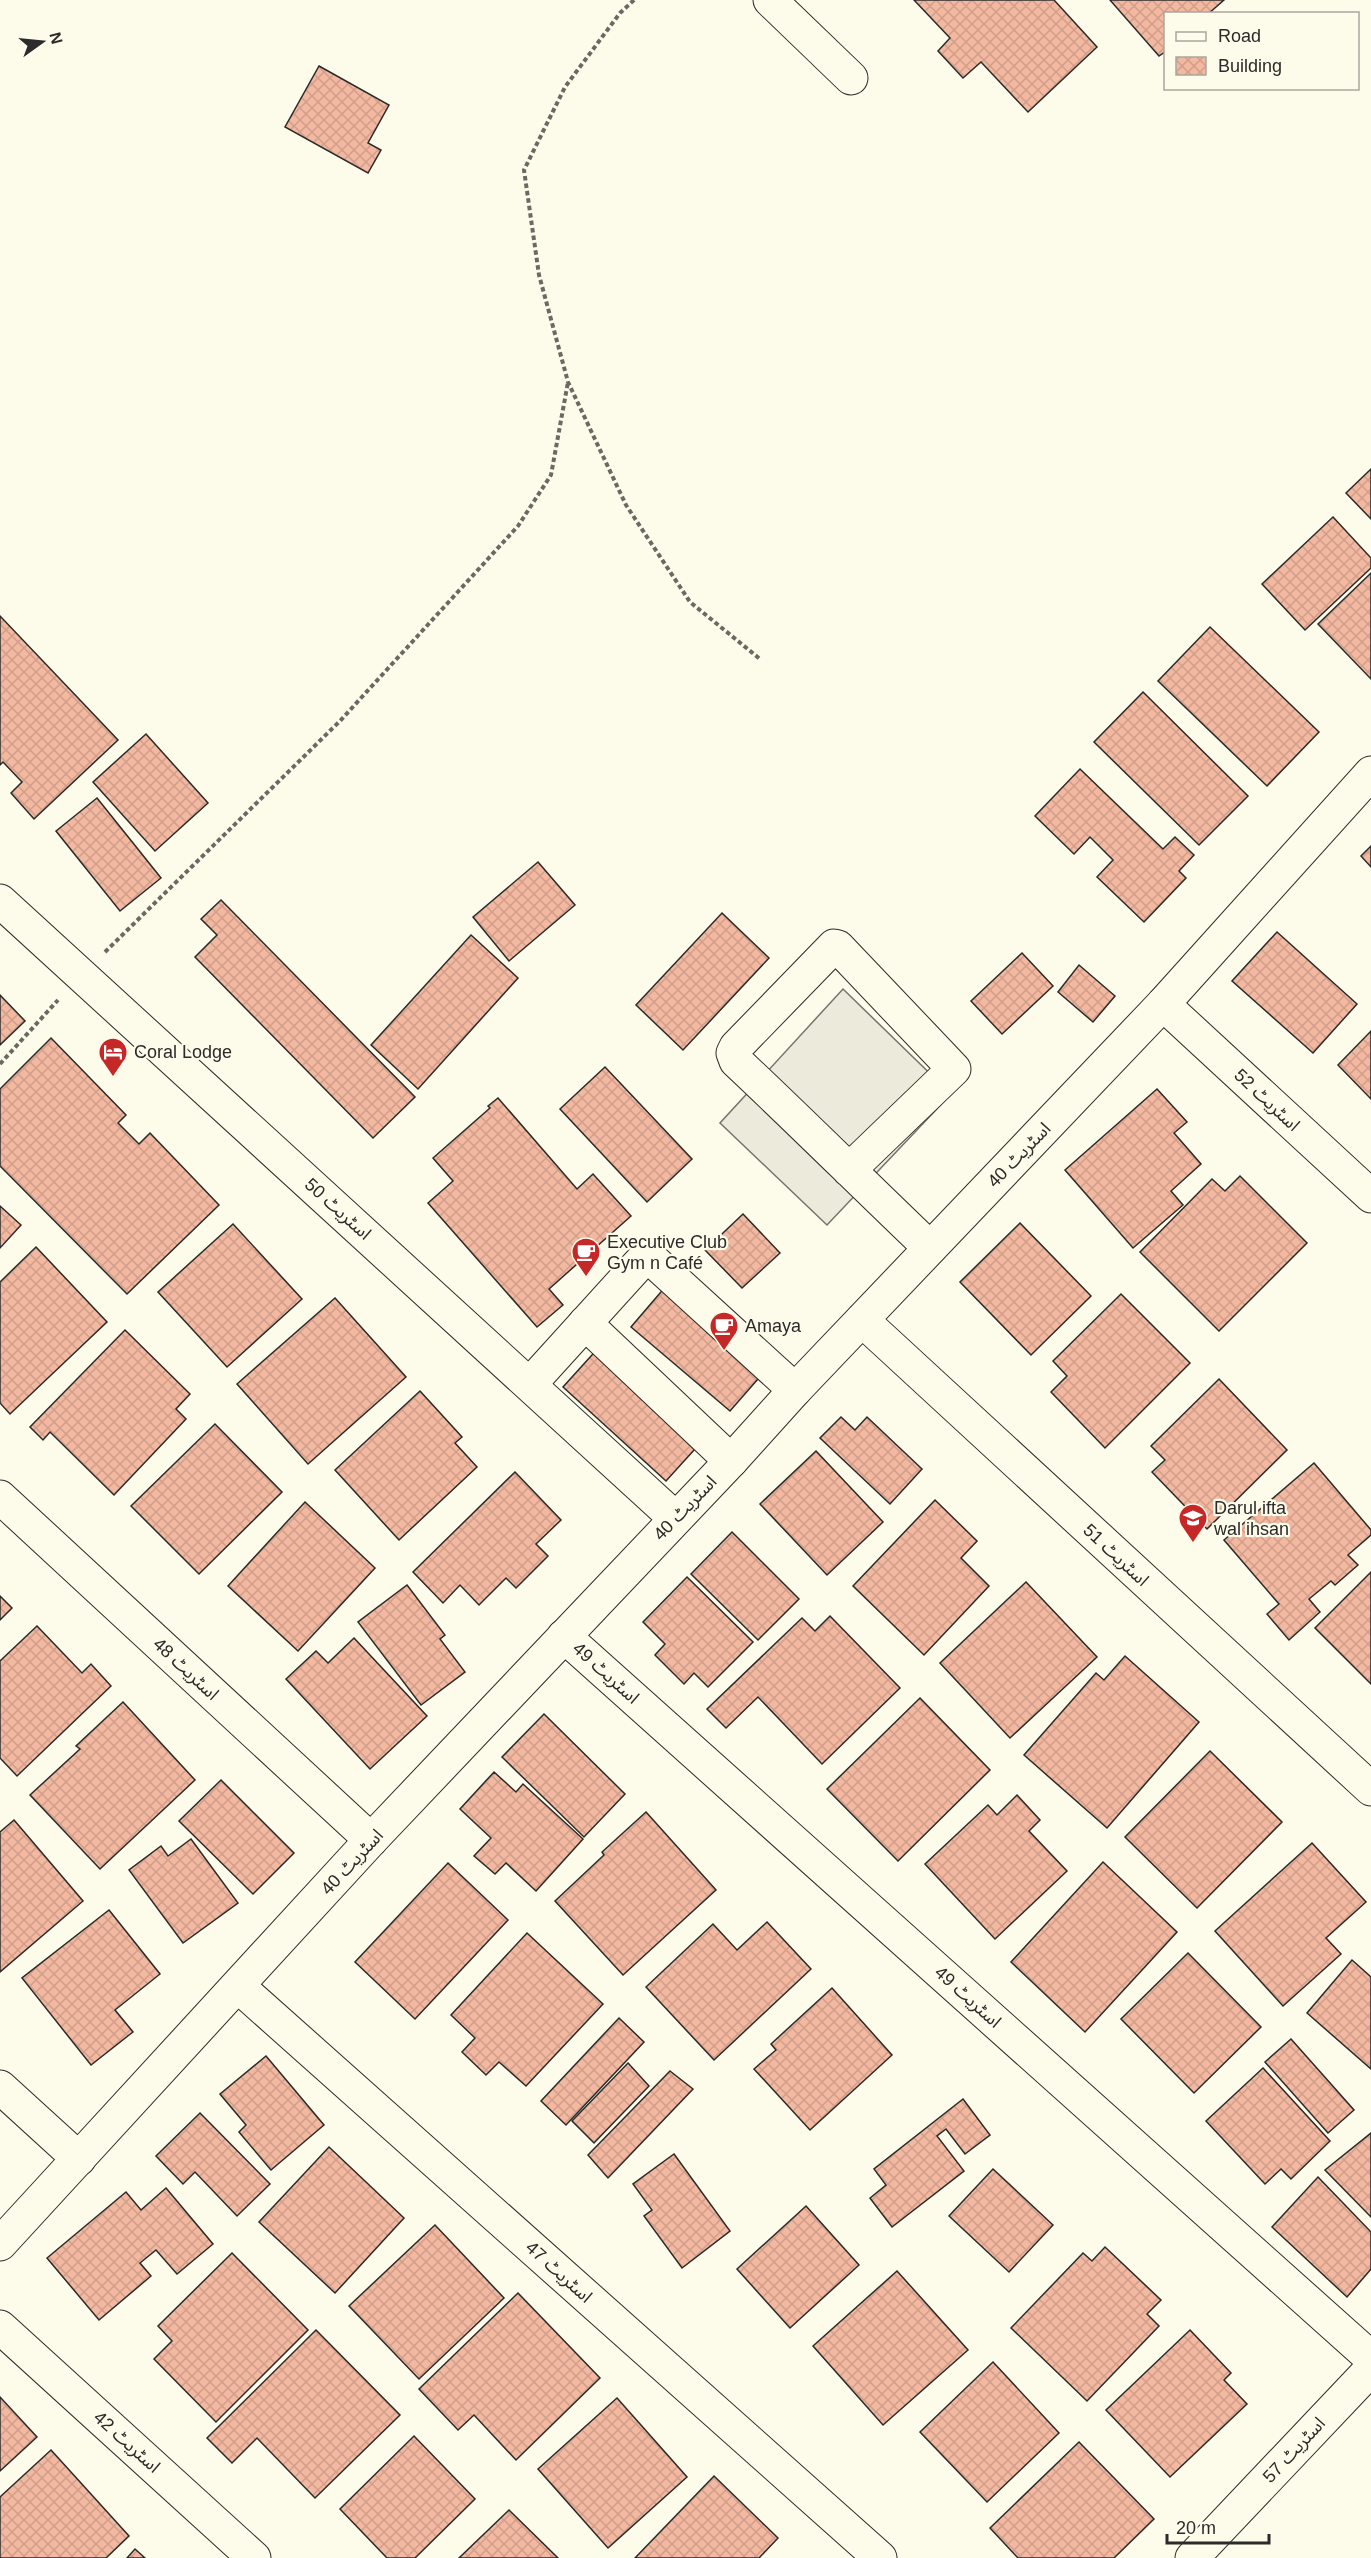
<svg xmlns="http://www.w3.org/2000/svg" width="1371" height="2558" viewBox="0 0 1371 2558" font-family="Helvetica,'Noto Sans Arabic',sans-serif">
  <defs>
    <pattern id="building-cross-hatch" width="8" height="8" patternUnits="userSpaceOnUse" patternTransform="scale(1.5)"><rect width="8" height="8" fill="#f2b8a0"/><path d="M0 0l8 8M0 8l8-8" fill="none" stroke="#d09e8a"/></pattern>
  </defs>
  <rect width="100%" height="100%" fill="#fdfbea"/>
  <polygon fill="#eceadb" stroke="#74746e" stroke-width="1.5" points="843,989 951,1094 827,1225 720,1123"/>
  <g fill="url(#building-cross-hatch)" stroke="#2b2b2b" stroke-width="1.5">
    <polygon points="914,0 1054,0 1097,47 1028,112 981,62 963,78 938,51 950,38"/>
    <polygon points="1110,0 1224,0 1208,14 1166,14 1166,51 1159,56"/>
    <polygon points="319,66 389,105 368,143 381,150 368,173 285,127"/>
    <polygon points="1371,469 1371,519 1346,493"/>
    <polygon points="1333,517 1371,558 1371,568 1305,630 1262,584"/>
    <polygon points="1371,573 1371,679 1318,624"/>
    <polygon points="0,616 118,740 34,819 11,793 22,782 3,762 0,765"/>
    <polygon points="1210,627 1319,732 1267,786 1158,681"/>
    <polygon points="1143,692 1248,796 1199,845 1094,742"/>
    <polygon points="146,734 208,803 155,851 93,782"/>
    <polygon points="1080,769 1163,849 1175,837 1194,855 1179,871 1186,878 1144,922 1097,877 1113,860 1090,837 1074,854 1035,816"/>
    <polygon points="97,798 161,878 120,911 56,831"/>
    <polygon points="1371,846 1371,867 1361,856"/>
    <polygon points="538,862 575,905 509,961 473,917"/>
    <polygon points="221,900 415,1097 373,1138 195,957 217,935 201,919"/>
    <polygon points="722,913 769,958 683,1050 636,1005"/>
    <polygon points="1277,932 1357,1004 1313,1053 1232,981"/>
    <polygon points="471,935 518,978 418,1089 371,1045"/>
    <polygon points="1022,953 1053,986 1002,1034 971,1001"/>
    <polygon points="1079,965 1115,996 1093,1022 1058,992"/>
    <polygon points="0,995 25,1021 0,1045"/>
    <polygon points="1371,1031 1371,1099 1338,1065"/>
    <polygon points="51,1038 126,1115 118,1123 139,1144 150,1133 219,1205 127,1294 0,1166 0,1089"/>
    <polygon points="605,1067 692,1159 647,1202 560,1109"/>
    <polygon points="1157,1089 1187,1122 1174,1133 1201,1164 1171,1191 1183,1205 1133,1248 1065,1170"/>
    <polygon points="498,1098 577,1189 593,1174 631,1216 549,1289 563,1305 537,1327 428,1203 453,1181 433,1158 490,1108 488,1106"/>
    <polygon points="1240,1176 1307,1243 1219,1331 1140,1252 1212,1179 1225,1191"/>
    <polygon points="0,1206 21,1225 0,1248"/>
    <polygon points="743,1214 780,1253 742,1288 705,1250"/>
    <polygon points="1020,1223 1091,1296 1031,1355 960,1282"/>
    <polygon points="233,1224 302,1299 227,1367 158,1292"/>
    <polygon points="36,1247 107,1322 10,1414 0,1403 0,1282"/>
    <polygon points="666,1286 765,1371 730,1411 631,1327"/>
    <polygon points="1121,1294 1190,1363 1105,1448 1051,1392 1067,1376 1053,1361"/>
    <polygon points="335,1298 406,1377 308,1464 237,1384"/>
    <polygon points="125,1330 190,1394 176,1409 186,1419 114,1495 50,1432 43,1440 30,1427"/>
    <polygon points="601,1345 704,1439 666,1481 563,1387"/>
    <polygon points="1219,1379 1287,1450 1207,1529 1152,1472 1165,1460 1151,1446"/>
    <polygon points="420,1391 462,1437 455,1443 477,1467 399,1540 335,1470"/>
    <polygon points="841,1417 855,1430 867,1417 922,1469 890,1504 820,1438"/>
    <polygon points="215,1424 282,1492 199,1574 131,1506"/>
    <polygon points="816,1451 883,1522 827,1575 760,1504"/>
    <polygon points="1314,1463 1371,1530 1371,1535 1348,1555 1358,1565 1335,1585 1331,1581 1309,1599 1320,1612 1289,1640 1267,1614 1279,1604 1224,1540"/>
    <polygon points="515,1472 561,1520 536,1544 548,1556 516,1588 506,1578 479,1605 460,1585 443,1603 413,1572"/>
    <polygon points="935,1500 977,1541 961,1558 989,1586 924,1655 853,1586"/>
    <polygon points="305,1502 375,1568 298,1651 228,1586"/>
    <polygon points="732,1532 799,1599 758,1640 691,1574"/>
    <polygon points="1371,1572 1371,1684 1315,1628"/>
    <polygon points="687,1577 753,1642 708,1687 694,1673 684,1684 655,1655 665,1644 643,1622"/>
    <polygon points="1026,1582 1097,1657 1010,1738 940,1663"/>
    <polygon points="407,1585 445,1635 440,1639 465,1672 421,1705 358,1622"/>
    <polygon points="0,1596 12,1608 0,1620"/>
    <polygon points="830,1616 900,1688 822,1764 758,1697 726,1728 707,1709 802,1618 815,1631"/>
    <polygon points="37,1626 82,1673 91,1664 111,1686 17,1776 0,1758 0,1661"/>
    <polygon points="354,1638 427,1716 370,1769 286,1679 316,1651 328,1663"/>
    <polygon points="1125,1656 1199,1722 1107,1828 1024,1755 1096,1673 1104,1680"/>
    <polygon points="920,1698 990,1770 898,1861 827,1789"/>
    <polygon points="123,1702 195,1780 100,1869 30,1795 80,1749 76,1746"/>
    <polygon points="544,1714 625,1794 584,1837 502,1757"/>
    <polygon points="1210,1751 1282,1822 1197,1908 1125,1837"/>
    <polygon points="494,1772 516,1792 523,1784 583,1839 536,1891 506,1863 495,1874 474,1856 491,1838 460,1809"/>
    <polygon points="221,1780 294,1853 253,1894 179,1821"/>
    <polygon points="1017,1795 1040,1820 1029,1831 1067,1871 995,1939 925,1864 988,1805 997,1815"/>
    <polygon points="646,1812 716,1890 623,1975 555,1901 604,1855 602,1852"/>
    <polygon points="14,1820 83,1901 0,1972 0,1832"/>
    <polygon points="191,1839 238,1903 183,1943 129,1870 161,1846 168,1856"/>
    <polygon points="1312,1843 1366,1902 1326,1938 1341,1954 1283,2006 1215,1931"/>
    <polygon points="1103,1862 1177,1932 1085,2032 1011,1962"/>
    <polygon points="448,1863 508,1920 415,2019 355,1962"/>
    <polygon points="109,1910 160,1974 115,2010 133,2032 91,2065 22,1978"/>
    <polygon points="767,1922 811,1969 714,2060 646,1987 713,1924 737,1950"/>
    <polygon points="527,1933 603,2004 526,2086 499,2062 486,2075 462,2052 475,2038 451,2015"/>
    <polygon points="1188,1953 1261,2027 1194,2093 1121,2019"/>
    <polygon points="1352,1960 1371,1977 1371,2069 1307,2013"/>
    <polygon points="832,1988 892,2055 810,2130 754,2069 776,2050 771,2044"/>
    <polygon points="619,2018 644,2042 566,2125 541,2101"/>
    <polygon points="1291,2039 1354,2110 1328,2133 1265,2062"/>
    <polygon points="266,2056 324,2125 271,2170 239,2132 246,2125 220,2094"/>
    <polygon points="628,2063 649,2086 594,2143 572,2121"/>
    <polygon points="1263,2068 1330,2141 1291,2179 1281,2169 1265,2184 1206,2121"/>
    <polygon points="670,2071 693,2089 608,2178 588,2155"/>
    <polygon points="963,2099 990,2135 965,2154 946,2129 937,2136 964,2171 892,2227 870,2198 886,2185 874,2169"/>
    <polygon points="200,2113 270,2184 237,2216 195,2172 183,2184 156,2156"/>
    <polygon points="1371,2133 1371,2217 1325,2170"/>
    <polygon points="329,2147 404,2218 335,2293 259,2222"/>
    <polygon points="674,2154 730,2231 682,2268 644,2216 652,2210 633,2184"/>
    <polygon points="993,2169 1053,2225 1009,2272 949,2216"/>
    <polygon points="1318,2177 1371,2232 1371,2269 1347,2297 1272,2227"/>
    <polygon points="166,2188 213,2244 177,2274 156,2250 140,2263 151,2276 99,2320 47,2258 126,2192 141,2210"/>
    <polygon points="806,2206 859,2265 790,2328 737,2269"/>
    <polygon points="435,2225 504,2298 419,2379 349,2306"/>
    <polygon points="1105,2247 1161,2300 1147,2314 1159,2326 1087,2401 1011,2328 1083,2253 1092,2261"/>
    <polygon points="232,2253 308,2330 216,2422 154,2359 172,2341 158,2326"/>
    <polygon points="897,2271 968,2350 883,2425 813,2346"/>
    <polygon points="518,2293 600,2378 516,2460 474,2415 458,2430 419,2389"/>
    <polygon points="316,2330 400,2415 315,2498 257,2438 232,2463 207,2438"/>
    <polygon points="1190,2330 1231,2373 1224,2380 1247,2404 1170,2477 1106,2410"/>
    <polygon points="993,2362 1059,2433 987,2502 920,2432"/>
    <polygon points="0,2397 37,2437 0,2471"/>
    <polygon points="617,2398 687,2477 608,2548 538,2469"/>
    <polygon points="414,2436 475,2499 415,2558 387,2558 340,2509"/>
    <polygon points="1079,2442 1154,2519 1114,2558 1018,2558 990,2528"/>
    <polygon points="51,2450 129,2536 106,2558 0,2558 0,2497"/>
    <polygon points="714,2476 778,2538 759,2558 635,2558"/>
    <polygon points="509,2510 558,2558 459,2558"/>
    <polygon points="135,2549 145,2558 127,2558"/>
  </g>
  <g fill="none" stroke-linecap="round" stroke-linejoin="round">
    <g stroke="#2b2b2b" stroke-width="35">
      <g id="minor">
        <polyline points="770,0 851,78"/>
        <polyline points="0,901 675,1518"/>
        <polyline points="1163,1004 1371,1196"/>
        <path d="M849,1170L954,1069L838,947L834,946L736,1047L733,1053L736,1061C802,1123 865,1186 930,1248"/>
        <polyline points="862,1320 1371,1789"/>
        <polyline points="585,1323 731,1461"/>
        <polyline points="530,1384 647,1255 795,1390"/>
        <polyline points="0,1497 371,1840"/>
        <polyline points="564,1636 1371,2358"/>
        <polyline points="238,1986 880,2558"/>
        <polyline points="0,2087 79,2159"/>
        <polyline points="0,2244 371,1840 731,1461 795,1390 1163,1004 1371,773"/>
        <polyline points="0,2327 254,2558"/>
        <polyline points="1192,2558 1371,2369"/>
      </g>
    </g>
    <g stroke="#6a6964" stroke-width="4" stroke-dasharray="4.5 3" stroke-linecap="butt">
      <polyline points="634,0 620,13 565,87 524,170 539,275 568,382 626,505 690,602 760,659"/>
      <polyline points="105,952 340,721 518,526 551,475 568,382"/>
      <polyline points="0,1064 58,1000"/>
    </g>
    <use href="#minor" stroke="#fdfbea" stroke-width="33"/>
  </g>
  <defs>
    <g id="hotel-pin" transform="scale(1.5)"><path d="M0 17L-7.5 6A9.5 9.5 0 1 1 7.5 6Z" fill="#c62828" stroke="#fdfbea"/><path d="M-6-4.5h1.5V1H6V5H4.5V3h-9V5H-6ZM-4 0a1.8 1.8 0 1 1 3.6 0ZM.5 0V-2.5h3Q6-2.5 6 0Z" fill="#fff"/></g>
    <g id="cafe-pin" transform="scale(1.5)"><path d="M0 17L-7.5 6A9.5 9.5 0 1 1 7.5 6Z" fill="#c62828" stroke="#fdfbea"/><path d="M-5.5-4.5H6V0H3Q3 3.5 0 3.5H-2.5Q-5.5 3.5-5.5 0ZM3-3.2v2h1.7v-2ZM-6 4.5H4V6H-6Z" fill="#fff"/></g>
    <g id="school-pin" transform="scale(1.5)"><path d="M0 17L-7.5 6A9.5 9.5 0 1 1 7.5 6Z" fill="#c62828" stroke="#fdfbea"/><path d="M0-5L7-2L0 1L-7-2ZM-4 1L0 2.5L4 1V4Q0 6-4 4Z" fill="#fff"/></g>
  </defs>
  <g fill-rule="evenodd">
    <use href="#hotel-pin" x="113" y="1052"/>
    <use href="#cafe-pin" x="586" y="1252"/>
    <use href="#cafe-pin" x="724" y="1326"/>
    <use href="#school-pin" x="1193" y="1518"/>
  </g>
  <g text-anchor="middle" stroke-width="4.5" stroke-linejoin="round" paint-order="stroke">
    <g font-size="18" fill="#2b2b2b" stroke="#fdfbea" text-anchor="start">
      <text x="134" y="1058">Coral Lodge</text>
      <text x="607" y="1248">Executive Club<tspan x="607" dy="21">Gym n Café</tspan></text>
      <text x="745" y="1332">Amaya</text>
      <text x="1214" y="1514">Darul ifta<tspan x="1214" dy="21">wal ihsan</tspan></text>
    </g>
    <g font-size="18" fill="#2b2b2b" stroke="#fdfbea">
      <text transform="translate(1267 1100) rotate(43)" y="6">اسٹریٹ 52</text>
      <text transform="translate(1019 1155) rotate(-46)" y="6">اسٹریٹ 40</text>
      <text transform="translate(338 1209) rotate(42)" y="6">اسٹریٹ 50</text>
      <text transform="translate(685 1508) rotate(-46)" y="6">اسٹریٹ 40</text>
      <text transform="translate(1116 1555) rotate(43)" y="6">اسٹریٹ 51</text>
      <text transform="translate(186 1669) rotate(43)" y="6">اسٹریٹ 48</text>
      <text transform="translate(606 1673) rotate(42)" y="6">اسٹریٹ 49</text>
      <text transform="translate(352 1862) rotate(-47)" y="6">اسٹریٹ 40</text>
      <text transform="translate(968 1997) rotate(42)" y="6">اسٹریٹ 49</text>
      <text transform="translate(559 2272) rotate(42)" y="6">اسٹریٹ 47</text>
      <text transform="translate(127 2442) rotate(42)" y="6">اسٹریٹ 42</text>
      <text transform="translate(1294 2450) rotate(-47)" y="6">اسٹریٹ 57</text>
    </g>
  </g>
  <rect x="1164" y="12" width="195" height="78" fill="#fdfbea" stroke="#a9a89e" stroke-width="1.5"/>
  <rect x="1176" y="32" width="30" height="9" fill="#fdfbea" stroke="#a9a89e" stroke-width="1.5"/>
  <text x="1218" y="42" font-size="18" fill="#2b2b2b">Road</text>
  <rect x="1176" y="57" width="30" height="18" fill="url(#building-cross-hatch)" stroke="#a9a89e" stroke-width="1.5"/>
  <text x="1218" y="72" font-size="18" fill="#2b2b2b">Building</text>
  <g transform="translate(42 42) rotate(75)" stroke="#fdfbea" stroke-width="4.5" paint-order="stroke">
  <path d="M0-4.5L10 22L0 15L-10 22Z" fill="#2b2b2b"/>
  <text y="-9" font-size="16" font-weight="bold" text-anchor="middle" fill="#2b2b2b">N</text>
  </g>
  <path d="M1167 2534v9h102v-9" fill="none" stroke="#2b2b2b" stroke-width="3"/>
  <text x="1176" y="2534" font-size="18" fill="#2b2b2b" stroke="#fdfbea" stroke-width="4.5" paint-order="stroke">20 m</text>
</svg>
